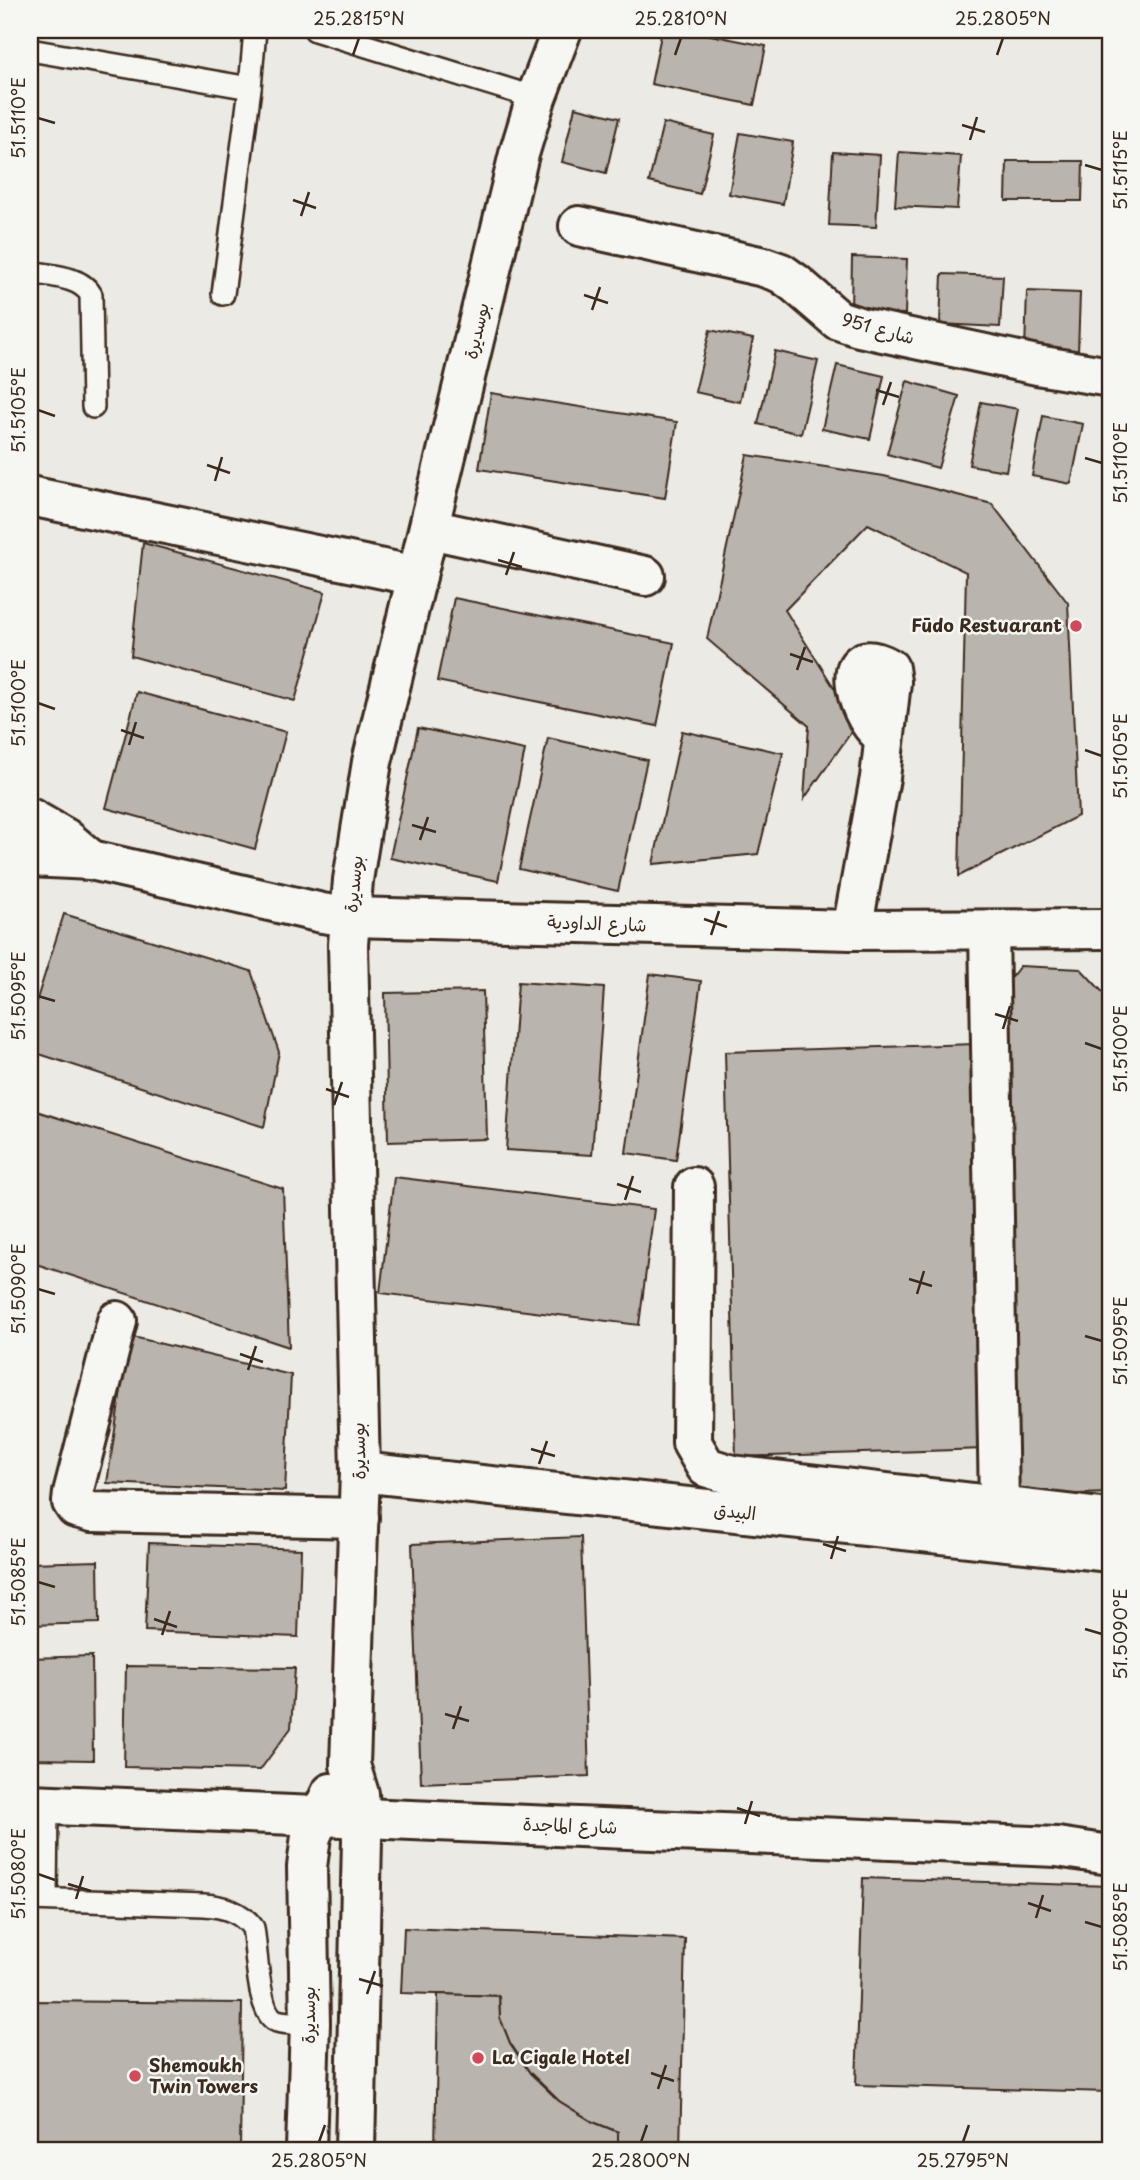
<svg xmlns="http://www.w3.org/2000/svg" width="1140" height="2180" viewBox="0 0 1140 2180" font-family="'Playpen Sans','Playpen Sans Arabic',sans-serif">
  <rect width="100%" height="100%" fill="#ebeae5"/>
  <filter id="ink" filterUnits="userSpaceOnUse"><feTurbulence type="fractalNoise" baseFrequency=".0143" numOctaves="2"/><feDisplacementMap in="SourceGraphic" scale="14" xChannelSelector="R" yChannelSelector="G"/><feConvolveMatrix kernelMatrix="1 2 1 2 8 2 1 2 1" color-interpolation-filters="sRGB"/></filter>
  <g filter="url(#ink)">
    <g fill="#bab4ae" stroke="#3b2a1e" stroke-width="2">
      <polygon points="662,30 685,30 766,46 754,105 651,84"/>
      <polygon points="575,107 619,118 606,173 562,162"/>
      <polygon points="663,123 714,135 700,194 649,182"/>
      <polygon points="740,133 793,142 783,204 729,194"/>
      <polygon points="833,152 880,155 876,227 829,225"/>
      <polygon points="899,152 961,156 957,209 895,206"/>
      <polygon points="1007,161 1083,161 1082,201 1006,201"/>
      <polygon points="852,257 907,259 905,314 851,312"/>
      <polygon points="942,274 1003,276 1000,327 940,324"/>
      <polygon points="1027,291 1080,293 1078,352 1025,350"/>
      <polygon points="710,330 753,339 740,402 695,392"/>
      <polygon points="775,351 818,361 801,434 758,424"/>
      <polygon points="837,365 884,376 870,439 822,429"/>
      <polygon points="907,381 959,396 938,468 887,454"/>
      <polygon points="491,393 677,422 665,498 479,469"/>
      <polygon points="981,402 1018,409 1006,471 969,465"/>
      <polygon points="1043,416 1083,424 1071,484 1032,476"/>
      <polygon points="747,455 884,476 992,504 1068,603 1078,816 959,876 966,572 868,524 785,610 857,724 804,799 809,726 707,639"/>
      <polygon points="143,543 325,592 295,701 131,656"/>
      <polygon points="454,598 674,643 657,726 437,681"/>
      <polygon points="137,692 286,732 255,849 106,808"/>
      <polygon points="418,728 525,750 498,881 390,858"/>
      <polygon points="682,731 783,753 758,854 653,864"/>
      <polygon points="548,738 647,760 618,891 519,869"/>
      <polygon points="64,914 251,971 279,1052 264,1127 30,1051 30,1021"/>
      <polygon points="1020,966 1081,969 1110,1000 1110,1493 1016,1496 1002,989"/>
      <polygon points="650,974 701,981 676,1160 626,1153"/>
      <polygon points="518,982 604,988 592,1155 506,1150"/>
      <polygon points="483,991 487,1139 388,1142 385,993"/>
      <polygon points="975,1044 985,1449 736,1457 725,1052"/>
      <polygon points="30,1109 283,1189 289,1347 30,1262"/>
      <polygon points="394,1177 654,1209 639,1325 380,1293"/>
      <polygon points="129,1336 291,1375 285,1491 107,1483"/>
      <polygon points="581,1537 589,1776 421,1783 412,1544"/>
      <polygon points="149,1543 301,1549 298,1637 145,1631"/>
      <polygon points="98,1561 99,1623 30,1625 30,1563"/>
      <polygon points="92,1656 93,1760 30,1759 30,1658"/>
      <polygon points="126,1666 295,1668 291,1728 260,1770 124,1767"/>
      <polygon points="863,1878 1110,1886 1110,2092 856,2085"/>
      <polygon points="404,1928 685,1939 680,2150 618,2150 618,2132 593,2122 559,2101 530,2073 510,2043 500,2018 499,1996 401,1993"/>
      <polygon points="438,1994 499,1996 500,2018 510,2043 530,2073 559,2101 593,2122 618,2132 618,2150 435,2150"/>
      <polygon points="30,2001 242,2003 240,2150 30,2150"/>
    </g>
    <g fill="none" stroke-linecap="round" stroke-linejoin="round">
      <g stroke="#3b2a1e" stroke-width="26">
        <g id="service">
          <polyline points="315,30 536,98"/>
          <polyline points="30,50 250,88"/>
          <path d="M30,272C50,276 81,276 91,295L93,407"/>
          <polyline points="223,294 250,88 255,30"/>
          <path d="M30,1899L204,1905C222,1906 242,1912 253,1928C257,1948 257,2014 277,2021C287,2024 300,2023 310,2023"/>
          <polyline points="46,1899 47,1805"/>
        </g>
      </g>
      <g stroke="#3b2a1e" stroke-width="44">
        <g id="minor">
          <polyline points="579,226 764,267 781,273 795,283 838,320 859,327 1037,365 1110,377"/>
          <polyline points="30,496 417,576"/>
          <polyline points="430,529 645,576"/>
          <polyline points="30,818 65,838 91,860"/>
          <polyline points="30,857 91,860 322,913 350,917 852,930 1110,929"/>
          <path d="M852,930L880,778L891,682L889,668C830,636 862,729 884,735"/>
          <polyline points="989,930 999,1506"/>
          <polyline points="694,1187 692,1443 706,1467 732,1475 1110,1519"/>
          <polyline points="117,1321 73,1493 72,1502 76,1508 92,1512 359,1518"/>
          <polyline points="360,1472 1110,1552"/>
          <polyline points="30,1804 1057,1847 1110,1855"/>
          <polyline points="306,2150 310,2023 307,1867 311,1836 331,1793"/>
          <polyline points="355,2150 362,1839 359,1794 350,1765 360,1472 348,945 353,880 372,762 519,154 536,98 562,30"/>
        </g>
      </g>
      <use href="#service" stroke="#f6f6f2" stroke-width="21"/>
      <use href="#minor" stroke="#f6f6f2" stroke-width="38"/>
    </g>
  </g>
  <path fill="none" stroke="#3b2a1e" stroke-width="2.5" d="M353,55L359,38M675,55L681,38M997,55L1003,38M38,118L55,123M962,125L985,132M970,140L977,117M1085,165L1102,170M293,200L316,208M301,216L309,192M584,295L608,303M592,310L600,287M876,390L899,397M883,405L891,382M38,410L55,416M1085,458L1102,463M207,465L230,473M215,481L222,457M498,560L522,567M506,575L514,552M790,654L813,662M797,670L805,647M38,703L55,709M121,730L144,738M129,745L136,722M1085,750L1102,756M412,825L436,832M420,840L428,817M704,919L727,927M711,935L719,911M38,996L55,1001M995,1014L1018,1021M1003,1029L1010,1006M1085,1043L1102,1049M326,1089L349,1097M334,1105L342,1082M617,1184L641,1192M625,1200L633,1176M909,1279L932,1286M38,1289L55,1294M917,1294L924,1271M1085,1336L1102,1341M240,1354L263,1362M248,1370L256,1346M531,1449L555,1456M539,1464L547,1441M823,1544L846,1551M831,1559L838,1536M38,1582L55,1587M154,1619L177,1627M1085,1629L1102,1634M162,1635L170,1611M445,1714L469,1721M453,1729L461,1706M737,1808L760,1816M745,1824L752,1801M38,1874L55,1880M68,1884L91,1891M76,1899L83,1876M1028,1903L1051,1911M1036,1918L1043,1895M1085,1922L1102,1927M359,1979L383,1986M367,1994L375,1971M651,2073L674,2081M658,2089L666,2065M319,2142L325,2125M641,2142L647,2125M963,2142L969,2125"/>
  <g fill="#d1495b" stroke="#f6f6f2" stroke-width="2.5">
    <circle cx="1076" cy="626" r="7"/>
    <circle cx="478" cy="2058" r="7"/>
    <circle cx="135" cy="2076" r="7"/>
  </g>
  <g text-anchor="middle" stroke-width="5" stroke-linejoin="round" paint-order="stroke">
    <g font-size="18" fill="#3b2a1e" stroke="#f6f6f2">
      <text transform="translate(878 329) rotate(15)" y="6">شارع 951</text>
      <text transform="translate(477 331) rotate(-77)" y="6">بوسديرة</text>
      <text transform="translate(354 884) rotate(-84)" y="6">بوسديرة</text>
      <text transform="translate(597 924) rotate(2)" y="6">شارع الداودية</text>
      <text transform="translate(359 1451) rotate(-91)" y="6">بوسديرة</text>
      <text transform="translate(735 1512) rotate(6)" y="6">البيدق</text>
      <text transform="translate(570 1826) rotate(2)" y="6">شارع الماجدة</text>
      <text transform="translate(309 2015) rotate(-90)" y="6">بوسديرة</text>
    </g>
    <g font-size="18" font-weight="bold" fill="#3b2a1e" stroke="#f6f6f2" text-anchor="start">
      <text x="1062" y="632" text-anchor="end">Fūdo Restuarant</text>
      <text x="492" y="2064">La Cigale Hotel</text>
      <text x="149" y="2072">Shemoukh<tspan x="149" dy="21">Twin Towers</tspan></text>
    </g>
  </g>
  <rect width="1140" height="2180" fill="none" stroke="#f6f6f2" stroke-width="77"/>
  <rect x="38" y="38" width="1064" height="2104" fill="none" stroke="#3b2a1e" stroke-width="2.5"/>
  <g font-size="18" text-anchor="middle" fill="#3b2a1e">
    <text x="359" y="25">25.2815°N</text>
    <text x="681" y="25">25.2810°N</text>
    <text x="1003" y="25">25.2805°N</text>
    <text transform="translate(19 118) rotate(-90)" y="6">51.5110°E</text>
    <text transform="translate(1121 170) rotate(-90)" y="6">51.5115°E</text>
    <text transform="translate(19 410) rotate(-90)" y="6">51.5105°E</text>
    <text transform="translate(1121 463) rotate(-90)" y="6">51.5110°E</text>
    <text transform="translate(19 703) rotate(-90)" y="6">51.5100°E</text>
    <text transform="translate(1121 756) rotate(-90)" y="6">51.5105°E</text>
    <text transform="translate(19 996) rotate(-90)" y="6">51.5095°E</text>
    <text transform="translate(1121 1049) rotate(-90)" y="6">51.5100°E</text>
    <text transform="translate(19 1289) rotate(-90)" y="6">51.5090°E</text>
    <text transform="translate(1121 1341) rotate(-90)" y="6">51.5095°E</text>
    <text transform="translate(19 1582) rotate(-90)" y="6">51.5085°E</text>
    <text transform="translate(1121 1634) rotate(-90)" y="6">51.5090°E</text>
    <text transform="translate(19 1874) rotate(-90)" y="6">51.5080°E</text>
    <text transform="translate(1121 1927) rotate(-90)" y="6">51.5085°E</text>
    <text x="319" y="2167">25.2805°N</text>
    <text x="641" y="2167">25.2800°N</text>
    <text x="963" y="2167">25.2795°N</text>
  </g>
</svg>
